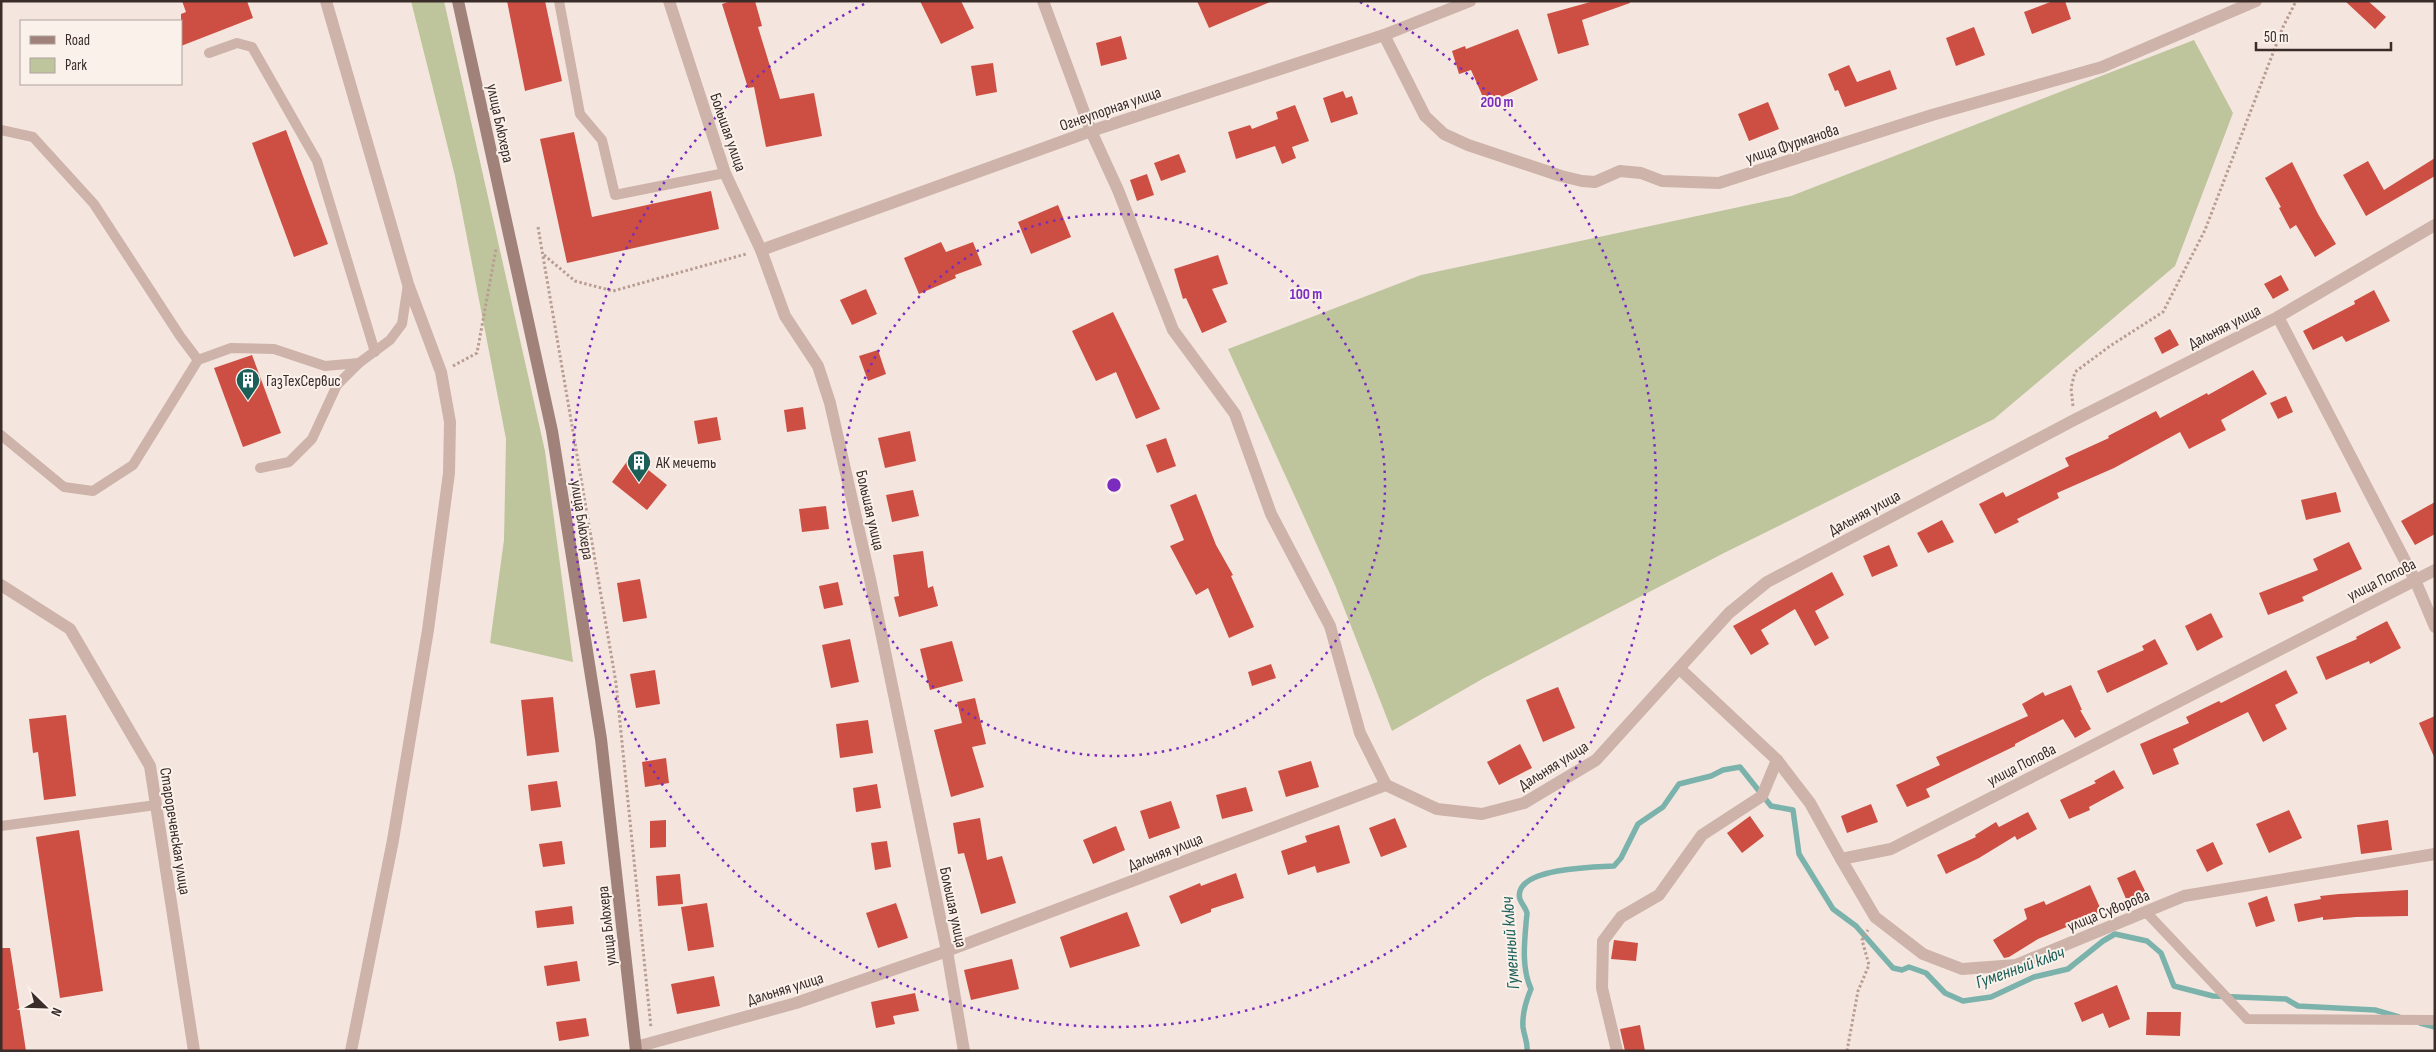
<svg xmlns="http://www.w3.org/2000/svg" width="2436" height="1052" viewBox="0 0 2436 1052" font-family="'Sofia Sans Condensed',sans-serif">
  <rect width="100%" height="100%" fill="#f4e6de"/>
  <g fill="#bec59c">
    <polygon points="411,1 444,1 545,451 573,662 490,643 504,540 506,439 455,176"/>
    <polygon points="2194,40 2233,113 2175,266 1994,419 1724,553 1484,678 1392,731 1335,585 1228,349 1421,275 1791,196"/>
  </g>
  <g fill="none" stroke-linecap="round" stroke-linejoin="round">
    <g stroke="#7bb3ac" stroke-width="5.5">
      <polyline points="2420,1023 2435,1027"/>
      <path d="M1527,1051C1528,1042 1524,1036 1523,1027C1522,1014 1526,1001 1531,989C1522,969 1524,946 1526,924C1526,921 1527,916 1527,913C1525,905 1517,901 1520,891C1527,868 1594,867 1614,866L1621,858L1638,824L1663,807L1679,784L1711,776L1723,770L1740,767L1771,806L1793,810L1799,854L1833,909L1856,926L1893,968L1902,970L1909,967L1926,973L1945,993L1963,1001L1991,997L2034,977L2068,969L2103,941L2115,934L2147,941L2161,953L2174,986L2213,996L2286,999L2298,1006L2375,1010L2399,1017"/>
    </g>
  </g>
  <g fill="#cd4e43">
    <polygon points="182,1 247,1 253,18 181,46 181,14 186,12"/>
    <polygon points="507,1 545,1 562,81 525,91"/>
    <polygon points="731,1 755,1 762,26 758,27 780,99 814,93 822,136 766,147 754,87 748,88 722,4"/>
    <polygon points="920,1 961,1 974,28 941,44"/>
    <polygon points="1197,1 1270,1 1270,2 1209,28"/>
    <polygon points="1594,1 1630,1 1630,3 1582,20 1589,45 1558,54 1547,14"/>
    <polygon points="2053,1 2065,1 2071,19 2032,34 2024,12"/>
    <polygon points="2345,1 2368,1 2386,17 2375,29"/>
    <polygon points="1974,27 1985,55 1956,66 1946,38"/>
    <polygon points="1518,29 1538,80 1486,104 1471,70 1459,74 1452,51 1465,46 1466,49"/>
    <polygon points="1121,36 1127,59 1101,66 1096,43"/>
    <polygon points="993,63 997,92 976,96 971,66"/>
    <polygon points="1849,65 1857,82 1890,70 1897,89 1845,107 1838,90 1835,91 1828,74"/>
    <polygon points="1343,91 1346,98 1352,96 1358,114 1331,123 1323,98"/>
    <polygon points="1768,102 1779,129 1749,141 1738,114"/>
    <polygon points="1295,105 1309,141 1292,147 1296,158 1282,164 1275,146 1236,159 1228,132 1250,125 1252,129 1278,119 1276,112"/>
    <polygon points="286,130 328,244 294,257 252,143"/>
    <polygon points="574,132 592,217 711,191 719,229 567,263 540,139"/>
    <polygon points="1179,154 1186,172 1161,181 1154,163"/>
    <polygon points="2435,158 2435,176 2366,216 2343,175 2368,161 2384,190"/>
    <polygon points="2292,162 2318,214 2336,244 2315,257 2296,225 2290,229 2279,208 2281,207 2265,178"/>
    <polygon points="1147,174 1154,195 1137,201 1130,180"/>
    <polygon points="1058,205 1071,237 1031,254 1018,222"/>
    <polygon points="941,242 946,252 973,242 982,265 955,275 956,278 919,294 904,258"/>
    <polygon points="1218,255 1228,284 1212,289 1227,322 1202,333 1186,298 1183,299 1174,269"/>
    <polygon points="2281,275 2289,290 2273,299 2264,284"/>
    <polygon points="866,289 877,314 852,325 840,300"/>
    <polygon points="2374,290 2390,321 2346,342 2342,336 2313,350 2303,331 2355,304 2354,301"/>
    <polygon points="1113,312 1160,409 1136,419 1116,372 1096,381 1072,331"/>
    <polygon points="2170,329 2179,345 2162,354 2154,338"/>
    <polygon points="878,350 886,374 868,381 859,356"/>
    <polygon points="252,355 281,433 243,447 214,368"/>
    <polygon points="2253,370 2267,394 2221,420 2226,430 2189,449 2180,432 2114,468 2057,493 2059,498 2017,519 2019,522 1995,534 1979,504 2003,492 2006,497 2069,466 2065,458 2109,438 2108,436 2156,411 2160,418 2207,393 2208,395"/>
    <polygon points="2286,396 2293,412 2278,419 2270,403"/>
    <polygon points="803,407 806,429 787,432 784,410"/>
    <polygon points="717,417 721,440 698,444 694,421"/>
    <polygon points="910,431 916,461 885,468 878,438"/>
    <polygon points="1166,438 1176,466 1157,473 1146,445"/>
    <polygon points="631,456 667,485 647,510 612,482"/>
    <polygon points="913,490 919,516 892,522 886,495"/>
    <polygon points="2336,492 2341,512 2306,520 2301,500"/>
    <polygon points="1196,494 1216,545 1233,575 1231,576 1254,627 1229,638 1208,588 1196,595 1170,546 1184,540 1170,505"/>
    <polygon points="2435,502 2435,534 2415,545 2401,521"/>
    <polygon points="826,506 829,529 802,532 799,509"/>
    <polygon points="1942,520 1954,542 1928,553 1917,533"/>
    <polygon points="2349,542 2362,569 2302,597 2304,601 2268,615 2259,593 2318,570 2313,559"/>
    <polygon points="1889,545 1898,566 1872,577 1863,556"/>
    <polygon points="923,551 928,588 933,586 938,606 899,617 894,597 899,596 893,555"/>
    <polygon points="1832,572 1844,595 1815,611 1829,638 1815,646 1795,609 1761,630 1769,644 1751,655 1733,626"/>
    <polygon points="640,579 647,618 623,622 617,583"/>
    <polygon points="838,582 843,605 824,609 819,586"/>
    <polygon points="2211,613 2223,637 2197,651 2185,626"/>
    <polygon points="2387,621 2401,648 2370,664 2369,661 2326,680 2316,657 2357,639 2356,637"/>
    <polygon points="850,639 859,682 831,688 822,645"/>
    <polygon points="2155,639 2168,664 2107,693 2097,671 2144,650 2142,646"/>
    <polygon points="952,641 963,681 930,690 920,649"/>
    <polygon points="1271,664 1276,678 1252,686 1248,672"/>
    <polygon points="655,670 660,704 636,708 630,674"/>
    <polygon points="2286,670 2298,693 2275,705 2287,729 2263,742 2248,712 2173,749 2179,764 2153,775 2140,744 2189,723 2186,717 2219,701 2221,703"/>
    <polygon points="2071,685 2082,710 2080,710 2091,729 2075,738 2063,719 2015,744 2015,746 1926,789 1930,797 1907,807 1896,785 1940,765 1936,757 2028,716 2022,704 2043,692 2045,696"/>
    <polygon points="1558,687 1575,728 1543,742 1526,700"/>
    <polygon points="553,697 559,752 527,756 521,700"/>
    <polygon points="975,698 986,744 972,747 984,787 951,797 934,730 962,723 957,702"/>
    <polygon points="66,715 76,796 44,800 38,752 33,753 29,719"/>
    <polygon points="2435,716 2435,759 2419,723"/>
    <polygon points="868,720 873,753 840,758 836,724"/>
    <polygon points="1520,744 1532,768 1499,785 1487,762"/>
    <polygon points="666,758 669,783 645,787 642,762"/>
    <polygon points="1311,761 1319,787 1286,797 1278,771"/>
    <polygon points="2114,770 2124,788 2089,807 2090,810 2069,819 2060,800 2096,783 2094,781"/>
    <polygon points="557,781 561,807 531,811 528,785"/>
    <polygon points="877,784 881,808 856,812 853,788"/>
    <polygon points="1246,787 1253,811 1222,819 1216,795"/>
    <polygon points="1171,801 1180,828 1149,839 1140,811"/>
    <polygon points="1871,804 1878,822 1847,833 1841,816"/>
    <polygon points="2289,810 2302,838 2269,853 2256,824"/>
    <polygon points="2028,812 2037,829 2017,840 2015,836 1979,858 1946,874 1937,855 1976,837 1975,835 1996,822 1999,827"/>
    <polygon points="1750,816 1764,836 1742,853 1727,833"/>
    <polygon points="980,818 987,860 1002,856 1016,903 981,914 964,853 958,854 953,823"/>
    <polygon points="1395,818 1407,847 1381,857 1369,828"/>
    <polygon points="666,820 666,847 650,848 650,821"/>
    <polygon points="2388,820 2392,850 2361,854 2357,825"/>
    <polygon points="1339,825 1350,863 1317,873 1315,866 1288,875 1281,851 1307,842 1305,836"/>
    <polygon points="1116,826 1125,850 1093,864 1083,840"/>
    <polygon points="79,830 103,991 60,998 36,837"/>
    <polygon points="562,841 565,864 543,867 539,844"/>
    <polygon points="887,841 891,867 875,870 871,843"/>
    <polygon points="2213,842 2223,864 2207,872 2196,850"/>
    <polygon points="2135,870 2146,893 2127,901 2117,878"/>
    <polygon points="1236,873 1244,898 1211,909 1211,912 1181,924 1169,896 1200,883 1201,886"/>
    <polygon points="680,874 683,904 658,906 656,876"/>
    <polygon points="2090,885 2102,912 2038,939 2009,957 2004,958 1993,940 2027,919 2024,909 2044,901 2046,905"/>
    <polygon points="2408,890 2408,916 2356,917 2323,920 2323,917 2298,922 2294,904 2321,899 2320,896 2339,894"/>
    <polygon points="2267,896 2275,921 2256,927 2248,903"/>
    <polygon points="707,903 714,947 688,951 681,907"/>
    <polygon points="896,903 908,938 878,948 866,913"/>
    <polygon points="572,906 574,924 537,928 535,911"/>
    <polygon points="1127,912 1140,946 1070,968 1060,937"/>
    <polygon points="1614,940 1638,943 1636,961 1611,959"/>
    <polygon points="1,948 10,948 26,1051 1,1051"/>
    <polygon points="1012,959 1019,989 971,1000 964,970"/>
    <polygon points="577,961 580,981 547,986 544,966"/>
    <polygon points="714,976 720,1006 677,1014 671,984"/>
    <polygon points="2117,985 2130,1019 2109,1028 2103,1013 2082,1022 2074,1003"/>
    <polygon points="915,993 919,1011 893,1016 895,1024 876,1028 871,1002"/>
    <polygon points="2147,1012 2181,1012 2180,1036 2146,1035"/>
    <polygon points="586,1018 589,1036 559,1041 556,1022"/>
    <polygon points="1640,1025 1645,1051 1625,1051 1620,1029"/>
  </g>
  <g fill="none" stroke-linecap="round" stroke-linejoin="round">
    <g stroke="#b99d93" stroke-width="3" stroke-dasharray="2.5 2.5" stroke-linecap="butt">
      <polyline points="538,227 616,683 651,1028"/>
      <polyline points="544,255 575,281 613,291 746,254"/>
      <polyline points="453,366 477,353 496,249"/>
      <polyline points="2073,406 2071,388 2075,372 2110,346 2163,312 2205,230 2283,27 2296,1"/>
      <polyline points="1847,1051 1858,991 1869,965 1862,940 1868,930"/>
    </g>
    <g stroke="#cdb3a9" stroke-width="10">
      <polyline points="559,1 580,114 602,140 615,195 725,173"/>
      <polyline points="209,53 237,43 252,47 317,161 375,352"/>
      <polyline points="1,130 33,137 94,204 180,336 198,360"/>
      <polyline points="1,435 64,487 93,491 133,465 198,360 231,348 274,349 325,366 359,363 390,340 402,324 408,284"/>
      <polyline points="260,468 289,462 312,439 337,385 359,363"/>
      <polyline points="1,826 156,805"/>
      <polyline points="2146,912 2247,1019 2435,1020"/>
    </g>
    <g stroke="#cdb3a9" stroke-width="12">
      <polyline points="326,1 408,284 441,372 450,422 449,473 428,630 393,840 351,1051"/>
      <polyline points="669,1 725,173 761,250 785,316 818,366 830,403 870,579 947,951 964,1051"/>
      <polyline points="1043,1 1091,131 1118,190 1173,330 1235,414 1271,514 1330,626 1360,733 1386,785"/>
      <polyline points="1384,35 1425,116 1444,134 1468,145 1561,176 1582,181 1595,182 1620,171 1641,173 1662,181 1719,183 1932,115 2102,67 2256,1"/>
      <polyline points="761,250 1091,131 1384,35 1470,1"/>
      <polyline points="2278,317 2415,580 2435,627"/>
      <polyline points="1,585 70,629 150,766 194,1051"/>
      <polyline points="1680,669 1777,760 1810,803 1841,859 1891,849 2435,570"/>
      <polyline points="1841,859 1875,917 1923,954 1962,969 2016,965 2184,896 2435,854"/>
      <polyline points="636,1047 796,1003 947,951 1386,785 1437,809 1482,814 1524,803 1596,760 1729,613 1767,582 2074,420 2278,317 2435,225"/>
      <polyline points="1617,1051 1602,988 1603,941 1621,917 1659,895 1702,835 1762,796 1777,760"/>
    </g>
    <polyline stroke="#a1827a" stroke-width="12" points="458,1 552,431 601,739 636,1051"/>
  </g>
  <g fill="none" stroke="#7b2cbf" stroke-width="2.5" stroke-dasharray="2.5 5">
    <circle cx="1114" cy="485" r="271"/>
    <path d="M1360 2A542 542 0 1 1 868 2"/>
  </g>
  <defs>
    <g id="building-pin" transform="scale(1.25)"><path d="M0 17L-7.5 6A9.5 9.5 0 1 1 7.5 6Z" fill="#1b5f58" stroke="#fbf1eb"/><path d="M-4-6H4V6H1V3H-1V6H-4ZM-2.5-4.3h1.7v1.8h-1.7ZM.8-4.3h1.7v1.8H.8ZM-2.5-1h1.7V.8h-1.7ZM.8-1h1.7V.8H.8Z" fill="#fff"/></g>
  </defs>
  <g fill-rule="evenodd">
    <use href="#building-pin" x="248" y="380"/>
    <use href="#building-pin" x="639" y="462"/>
  </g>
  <g text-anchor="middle" stroke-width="4" stroke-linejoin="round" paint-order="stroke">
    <g font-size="16" fill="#3a2c29" stroke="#fbf1eb">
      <text transform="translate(1110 108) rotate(-19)" y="6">Огнеупорная улица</text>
      <text transform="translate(501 123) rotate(78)" y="6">улица Блюхера</text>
      <text transform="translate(729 132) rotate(71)" y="6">Большая улица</text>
      <text transform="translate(1792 143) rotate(-18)" y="6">улица Фурманова</text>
      <text transform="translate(2224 326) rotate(-27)" y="6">Дальняя улица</text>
      <text transform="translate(871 510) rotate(77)" y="6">Большая улица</text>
      <text transform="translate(1864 512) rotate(-28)" y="6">Дальняя улица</text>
      <text transform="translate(583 520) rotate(81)" y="6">улица Блюхера</text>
      <text transform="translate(2381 579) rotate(-27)" y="6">улица Попова</text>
      <text transform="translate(2021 764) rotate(-27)" y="6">улица Попова</text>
      <text transform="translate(1553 765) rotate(-32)" y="6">Дальняя улица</text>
      <text transform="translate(176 831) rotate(81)" y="6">Старореченская улица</text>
      <text transform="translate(1165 851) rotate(-21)" y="6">Дальняя улица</text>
      <text transform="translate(954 907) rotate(78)" y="6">Большая улица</text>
      <text transform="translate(2108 910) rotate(-22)" y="6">улица Суворова</text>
      <text transform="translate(606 926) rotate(-96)" y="6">улица Блюхера</text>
      <text transform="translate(785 988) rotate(-17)" y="6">Дальняя улица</text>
    </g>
    <g font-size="16" fill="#3a2c29" stroke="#fbf1eb" text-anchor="start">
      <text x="266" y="386">ГазТехСервис</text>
      <text x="656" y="468">АК мечеть</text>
    </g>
    <g font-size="18" font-style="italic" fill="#1b5f58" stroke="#fbf1eb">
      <text transform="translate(1510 943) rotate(-94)" y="6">Гуменный ключ</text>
      <text transform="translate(2020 967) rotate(-20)" y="6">Гуменный ключ</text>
    </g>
  </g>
  <circle cx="1114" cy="485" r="8" fill="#7b2cbf" stroke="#fbf1eb" stroke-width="2.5"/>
  <g font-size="15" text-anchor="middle" font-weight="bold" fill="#7b2cbf" stroke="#fbf1eb" stroke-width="4" stroke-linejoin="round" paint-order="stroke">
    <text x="1497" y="107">200 m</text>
    <text x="1306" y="299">100 m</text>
  </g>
  <rect width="2436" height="1052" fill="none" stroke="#3a2c29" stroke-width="5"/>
  <rect x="20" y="20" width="162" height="65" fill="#fbf1eb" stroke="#aea29d"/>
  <rect x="30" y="36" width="25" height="8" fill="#a1827a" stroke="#aea29d"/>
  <text x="65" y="45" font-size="15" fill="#3a2c29">Road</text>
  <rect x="30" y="58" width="25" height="15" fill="#bec59c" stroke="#aea29d"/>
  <text x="65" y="70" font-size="15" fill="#3a2c29">Park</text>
  <g transform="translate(45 1007) rotate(113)" stroke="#fbf1eb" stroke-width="4" paint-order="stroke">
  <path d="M0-4L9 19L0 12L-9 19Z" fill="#3a2c29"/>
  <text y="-8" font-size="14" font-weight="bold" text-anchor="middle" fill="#3a2c29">N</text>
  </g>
  <path d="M2256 42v8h135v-8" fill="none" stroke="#3a2c29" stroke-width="2.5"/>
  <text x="2264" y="42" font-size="15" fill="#3a2c29" stroke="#fbf1eb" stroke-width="4" paint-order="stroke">50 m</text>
</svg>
